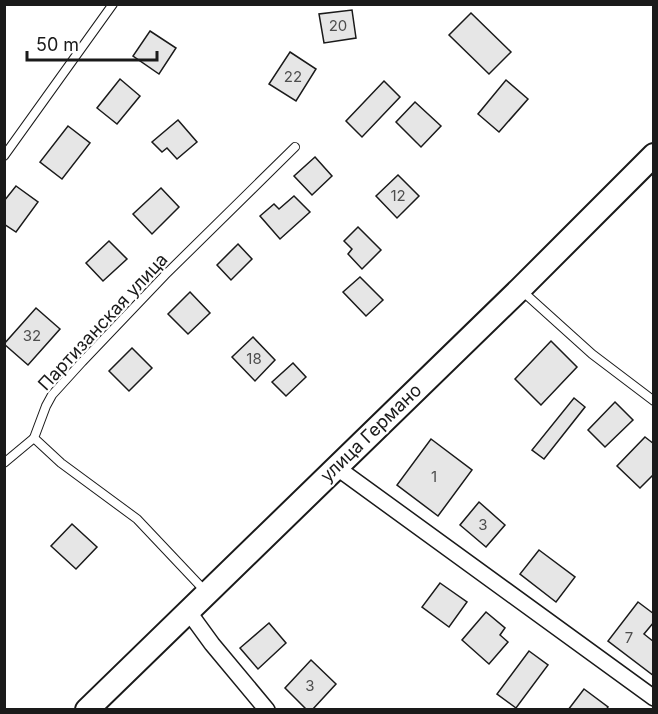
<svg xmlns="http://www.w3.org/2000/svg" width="658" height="714" viewBox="0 0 658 714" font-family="Inter,sans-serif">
  <rect width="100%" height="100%" fill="#fff"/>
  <g fill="#e6e6e6" stroke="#1a1a1a" stroke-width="1.5">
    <polygon points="352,10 356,38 324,43 319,14"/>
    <polygon points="471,13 511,52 489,74 449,35"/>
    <polygon points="150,31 176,48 159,74 133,56"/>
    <polygon points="290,52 316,69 296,101 269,84"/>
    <polygon points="120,79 140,96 117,124 97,108"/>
    <polygon points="506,80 528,99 499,132 478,114"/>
    <polygon points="384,81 400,97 362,137 346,121"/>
    <polygon points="415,102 441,126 421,147 396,122"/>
    <polygon points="178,120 197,142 177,159 167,148 162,152 152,142"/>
    <polygon points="68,126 90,143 62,179 40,162"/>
    <polygon points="315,157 332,176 312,195 294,176"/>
    <polygon points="398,175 419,196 397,218 376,196"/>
    <polygon points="16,186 38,202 16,232 4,224 4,201"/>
    <polygon points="161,188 179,207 152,234 133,214"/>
    <polygon points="294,196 310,212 280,239 260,216 274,204 279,209"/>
    <polygon points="358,227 381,250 362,269 348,254 352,249 344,241"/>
    <polygon points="109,241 127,259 103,281 86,263"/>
    <polygon points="238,244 252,259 231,280 217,265"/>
    <polygon points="360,277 383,300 366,316 343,292"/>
    <polygon points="190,292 210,313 188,334 168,314"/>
    <polygon points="36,308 60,329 28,365 4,344"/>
    <polygon points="253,337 275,360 255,381 232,357"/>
    <polygon points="551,341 577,367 541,405 515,379"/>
    <polygon points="132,348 152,368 129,391 109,371"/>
    <polygon points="293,363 306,377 286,396 272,382"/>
    <polygon points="574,398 585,407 544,459 532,450"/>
    <polygon points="615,402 633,420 605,447 588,430"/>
    <polygon points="645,437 654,444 654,474 640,488 617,466"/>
    <polygon points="431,439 472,470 438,516 397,485"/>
    <polygon points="479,502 505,525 486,547 460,525"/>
    <polygon points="72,524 97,547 76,569 51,546"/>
    <polygon points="539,550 575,577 556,602 520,574"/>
    <polygon points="440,583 467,602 449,627 422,607"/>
    <polygon points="638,602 654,614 654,622 644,634 654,642 654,676 608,641"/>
    <polygon points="486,612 505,628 500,635 508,642 489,664 462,640"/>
    <polygon points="269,623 286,643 258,669 240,648"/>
    <polygon points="529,651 548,665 516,708 497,694"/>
    <polygon points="311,660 336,684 312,710 307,710 285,688"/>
    <polygon points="584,689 608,707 606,710 568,710"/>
  </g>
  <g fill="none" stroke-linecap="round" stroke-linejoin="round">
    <g stroke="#1a1a1a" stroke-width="10">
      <g id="lane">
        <polyline points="4,156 113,4"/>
        <polyline points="521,290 592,354 654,401"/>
        <polyline points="4,463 34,438"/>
        <polyline points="206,592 137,519 61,463 34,438 46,406 52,395 82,362 165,275 295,147"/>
      </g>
    </g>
    <g stroke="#1a1a1a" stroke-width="18">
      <g id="street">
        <polyline points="336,467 654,698"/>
        <polyline points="188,611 212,644 267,710"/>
      </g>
    </g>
    <g stroke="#1a1a1a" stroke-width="26">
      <polyline id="secondary" points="87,710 520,289 654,155"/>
    </g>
    <use href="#lane" stroke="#fff" stroke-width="8"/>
    <use href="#street" stroke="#fff" stroke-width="15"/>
    <use href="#secondary" stroke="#fff" stroke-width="22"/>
  </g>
  <g text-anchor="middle" stroke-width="4.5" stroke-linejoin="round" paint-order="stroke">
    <g font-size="15" fill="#4d4d4d">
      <text x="338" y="31">20</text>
      <text x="293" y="82">22</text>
      <text x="398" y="201">12</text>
      <text x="32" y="341">32</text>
      <text x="254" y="364">18</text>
      <text x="434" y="482">1</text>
      <text x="483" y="530">3</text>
      <text x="629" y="643">7</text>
      <text x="310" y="691">3</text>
    </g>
    <g font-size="18" fill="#1a1a1a" stroke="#fff">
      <text transform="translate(103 322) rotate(-47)" y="6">Партизанская улица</text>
      <text transform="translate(371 433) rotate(-44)" y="6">улица Германо</text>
    </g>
  </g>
  <rect width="658" height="714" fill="none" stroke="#1a1a1a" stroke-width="12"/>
  <path d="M27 51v9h130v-9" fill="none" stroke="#1a1a1a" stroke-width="3"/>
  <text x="36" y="51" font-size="18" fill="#1a1a1a" stroke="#ffffff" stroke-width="4.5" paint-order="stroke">50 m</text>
</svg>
